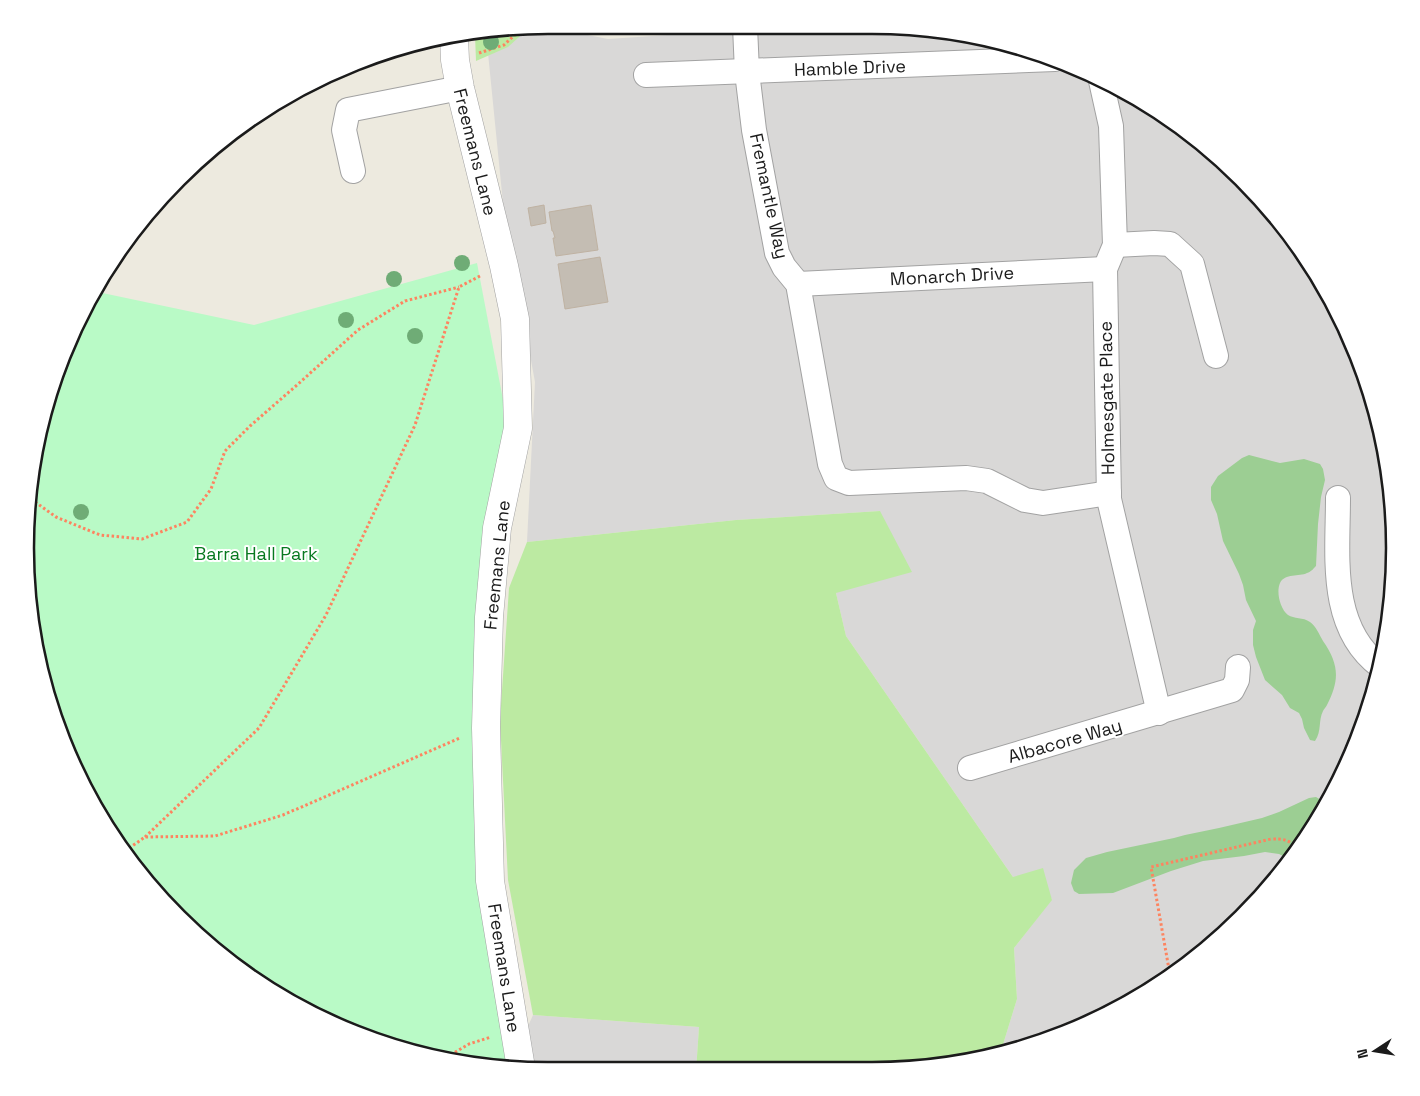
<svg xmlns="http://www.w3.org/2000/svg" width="1420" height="1096" viewBox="0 0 1420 1096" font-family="'Space Grotesk',sans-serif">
  <rect width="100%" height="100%" fill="#edeadf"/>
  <g fill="#d9d8d7">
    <polygon points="542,26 608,39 803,26 906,26 1040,53 1133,95 1191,133 1265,203 1325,286 1367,380 1390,479 1394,582 1377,683 1341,779 1287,866 1217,941 1134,1001 1040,1043 1001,1051 1017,999 1014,948 1052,899 1013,877 846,636 836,593 880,511 736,520 527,542 535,382 504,213 486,33"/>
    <polygon points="533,1015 699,1027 696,1071 548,1071 510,1067"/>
  </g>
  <g fill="#bceaa2">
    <polygon points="530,27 508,47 476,61 475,35"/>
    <polygon points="880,511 912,572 836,593 846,636 1013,877 1043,868 1052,900 1014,948 1017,999 1001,1051 906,1070 696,1071 699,1027 533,1015 508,880 500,720 509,588 527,542 736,520"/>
  </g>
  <g fill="#9cce93">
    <path d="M1249,455L1280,463L1304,459L1320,464L1323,469L1325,480L1321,497L1318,524L1316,566C1314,568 1311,572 1307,573C1299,577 1285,573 1280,583C1276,592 1280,609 1288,615C1294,619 1303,617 1310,622C1316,626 1319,634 1323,641C1339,664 1340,680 1327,705C1326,707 1324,709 1323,711C1318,721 1322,731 1315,741L1310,740L1304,728L1302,719L1299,713L1290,708L1282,695L1265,680L1256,657L1253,645V630L1256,621L1246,600L1243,585L1239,574L1223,541L1217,514L1211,500V487L1218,476L1242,458Z"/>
    <polygon points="1316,797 1326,803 1291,860 1279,854 1265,852 1244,856 1203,861 1171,871 1113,893 1079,894 1074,891 1071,883 1074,870 1086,858 1107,852 1174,838 1185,835 1219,828 1262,818 1279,812 1309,798"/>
  </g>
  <polygon fill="#b9fac6" points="477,263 508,426 484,563 510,1067 446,1061 348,1031 257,983 155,893 95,810 43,684 25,548 43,413 93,291 254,325"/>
  <g fill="#c4bdb3" stroke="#bfb2a2">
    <polygon points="544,205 546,223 531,226 528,208"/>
    <polygon points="591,205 598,250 556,256 553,238 555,238 553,231 552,231 549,212"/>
    <polygon points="600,257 608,302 565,309 558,264"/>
  </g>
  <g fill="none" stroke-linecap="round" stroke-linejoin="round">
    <g stroke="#a2a2a2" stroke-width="26">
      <g id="minor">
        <polyline points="745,26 747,72 754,130 777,253 784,267 798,284 830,464 836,478 849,483 966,478 987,481 1025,500 1043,503 1109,493"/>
        <polyline points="646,75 1055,59"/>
        <polyline points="1101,81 1111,126 1115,245 1105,269 1109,499 1159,713"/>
        <polyline points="353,171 344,130 348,110 460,88"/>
        <polyline points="1115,245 1154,243 1170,244 1192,264 1216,356"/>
        <polyline points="798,284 1105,269"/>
        <path d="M1338,498C1338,555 1328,627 1380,666"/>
        <polyline points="970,768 1232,690 1237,680 1238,667"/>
      </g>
    </g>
    <g stroke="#a2a2a2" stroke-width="29">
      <polyline id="tertiary" points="454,37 455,60 460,88 504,266 515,319 518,428 497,528 489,617 486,728 490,881 521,1068"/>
    </g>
    <g stroke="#fd8460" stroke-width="3" stroke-dasharray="2.5 2.5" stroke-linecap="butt">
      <polyline points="479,53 504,45 521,29"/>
      <polyline points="31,499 56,517 100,535 142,539 187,522 211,489 225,451 250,426 297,385 358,330 405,301 459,287"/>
      <polyline points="145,837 259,728 326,615 415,425 459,287 480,276"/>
      <polyline points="125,851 145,837 215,836 283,815 460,738"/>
      <path d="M1170,975L1151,867L1271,839C1284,839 1288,839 1298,849"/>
      <polyline points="442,1060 469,1044 491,1037"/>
    </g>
    <use href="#minor" stroke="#fff" stroke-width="24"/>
    <use href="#tertiary" stroke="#fff" stroke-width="28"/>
  </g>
  <g fill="#6fac76">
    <circle cx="491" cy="42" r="8"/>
    <circle cx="462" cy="263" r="8"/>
    <circle cx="394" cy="279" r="8"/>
    <circle cx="346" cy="320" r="8"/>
    <circle cx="415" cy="336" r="8"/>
    <circle cx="81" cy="512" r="8"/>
  </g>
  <g text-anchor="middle" stroke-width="4" stroke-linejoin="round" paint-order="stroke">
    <g font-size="18" fill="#1b1b1b" stroke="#fff">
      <text transform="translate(850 68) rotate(-2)" y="6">Hamble Drive</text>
      <text transform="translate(475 152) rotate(76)" y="6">Freemans Lane</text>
      <text transform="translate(769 196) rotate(78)" y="6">Fremantle Way</text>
      <text transform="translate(952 276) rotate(-3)" y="6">Monarch Drive</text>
      <text transform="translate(1107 398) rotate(-91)" y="6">Holmesgate Place</text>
      <text transform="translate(497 565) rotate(-84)" y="6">Freemans Lane</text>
      <text transform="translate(1065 741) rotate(-16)" y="6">Albacore Way</text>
      <text transform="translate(504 968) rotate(81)" y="6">Freemans Lane</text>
    </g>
    <g font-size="18" fill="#087920" stroke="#fff">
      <text x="256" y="560">Barra Hall Park</text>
    </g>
  </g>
  <path d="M0 0H1420V1096H0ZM548 34H872A514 514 0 0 1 1386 548V548A514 514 0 0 1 872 1062H548A514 514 0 0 1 34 548V548A514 514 0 0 1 548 34Z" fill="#fff" fill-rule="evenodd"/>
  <path fill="none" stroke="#1b1b1b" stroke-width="2.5" d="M548 34H872A514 514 0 0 1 1386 548V548A514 514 0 0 1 872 1062H548A514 514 0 0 1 34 548V548A514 514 0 0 1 548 34Z"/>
  <g transform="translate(1375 1051) rotate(258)" stroke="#ffffff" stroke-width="4" paint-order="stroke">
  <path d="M0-4L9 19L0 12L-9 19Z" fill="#1b1b1b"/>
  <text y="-8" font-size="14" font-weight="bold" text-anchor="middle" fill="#1b1b1b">N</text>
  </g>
</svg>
